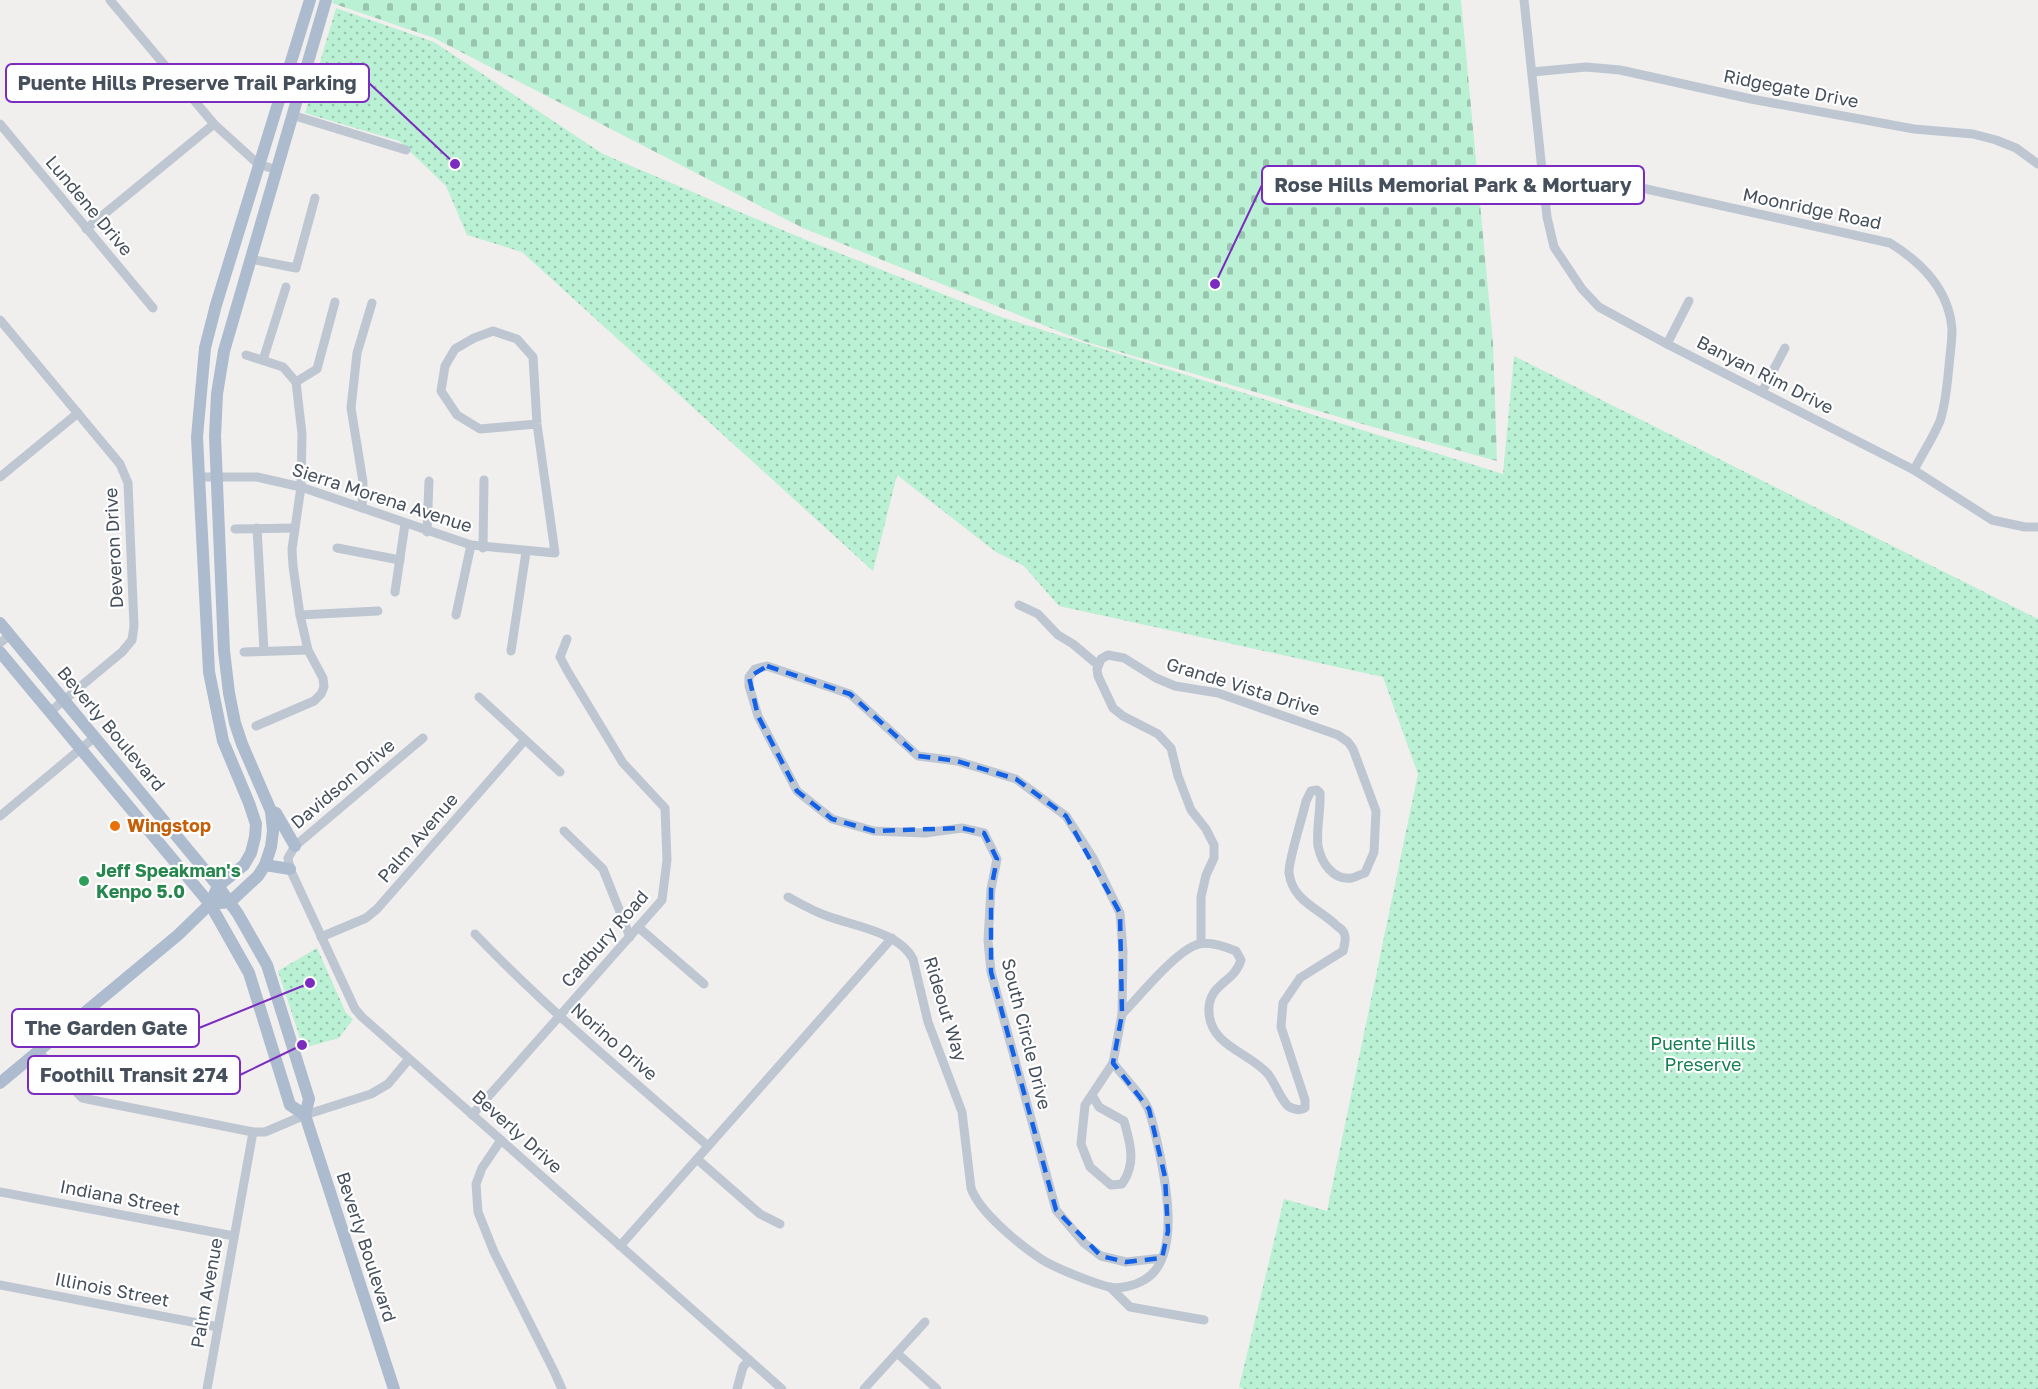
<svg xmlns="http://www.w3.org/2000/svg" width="2038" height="1389" viewBox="0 0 2038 1389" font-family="'Golos Text',sans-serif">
  <defs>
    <pattern id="grass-dots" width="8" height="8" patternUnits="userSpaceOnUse" patternTransform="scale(1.5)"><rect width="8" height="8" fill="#baf0d3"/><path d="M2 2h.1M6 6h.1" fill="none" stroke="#99c5ae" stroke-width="1.8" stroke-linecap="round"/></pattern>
    <pattern id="cemetery-stones" width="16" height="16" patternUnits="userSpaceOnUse" patternTransform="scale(1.5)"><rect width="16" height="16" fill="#baf0d3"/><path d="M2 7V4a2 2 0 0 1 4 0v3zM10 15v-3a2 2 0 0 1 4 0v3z" fill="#99c5ae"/></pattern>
  </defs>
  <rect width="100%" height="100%" fill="#f1eeee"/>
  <g fill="url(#grass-dots)">
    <polygon points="336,8 434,42 603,154 806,240 1001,317 1503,474 1514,356 2038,619 2038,1389 1244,1389 1239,1387 1284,1199 1327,1211 1418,774 1383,677 1059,606 1024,566 996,552 897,475 873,571 522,252 467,235 446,186 399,141 305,113"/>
    <polygon points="317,948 346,1013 353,1019 339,1038 307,1047 305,1041 301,1041 278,971"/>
  </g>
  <polygon fill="url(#cemetery-stones)" points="333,0 1461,0 1493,343 1497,461 1366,425 1083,341 803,228 434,38 332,3"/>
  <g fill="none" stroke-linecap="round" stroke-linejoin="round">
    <g stroke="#bec7d1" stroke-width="9">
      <polyline points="110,0 214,124 258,164 277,170"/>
      <polyline points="1524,0 1547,217 1554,247 1582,289 1599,307 1667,344 1914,470 1992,520 2025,527 2038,527"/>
      <polyline points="1532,72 1586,67 1620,70 1751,99 1914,129 1973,134 1996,140 2016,148 2038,164"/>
      <polyline points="292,115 406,150"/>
      <polyline points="0,124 153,308"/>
      <path d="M1544,187L1601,179L1890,243C1921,262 1949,289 1952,329C1952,342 1950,354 1949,366C1947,385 1946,403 1940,421C1933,438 1922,454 1914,470"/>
      <polyline points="86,229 214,124"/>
      <polyline points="250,259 296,268 315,198"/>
      <polyline points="0,320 120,464 128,483 134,626 132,640 122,652 51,711"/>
      <polyline points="1667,344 1689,301"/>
      <polyline points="246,355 283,367 296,382"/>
      <polyline points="263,360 286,287"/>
      <polyline points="296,382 317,369 335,302"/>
      <polyline points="1762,392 1785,348"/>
      <polyline points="0,477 78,413"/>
      <polyline points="199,477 257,477 301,487 471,545 555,553 537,424 533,357 517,339 493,331 474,338 455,349 445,366 441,391 457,415 480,429 537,424"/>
      <polyline points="362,508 363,482 351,408 357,353 372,303"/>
      <polyline points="257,528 264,651"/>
      <polyline points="235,529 294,528"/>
      <polyline points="427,532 429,481"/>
      <polyline points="337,548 400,560"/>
      <polyline points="483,548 484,480"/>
      <polyline points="395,592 405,524"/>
      <polyline points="1019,605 1038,614 1058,635 1073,644 1098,665"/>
      <polyline points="300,615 378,611"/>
      <polyline points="456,615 471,545"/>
      <polyline points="0,643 10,635"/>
      <polyline points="511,651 526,552"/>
      <polyline points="244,652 308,650"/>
      <polyline points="479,697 560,772"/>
      <polyline points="256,726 314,701 321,694 324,687 323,678 308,650 300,615 293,566 292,549 301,487 302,434 296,382"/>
      <polyline points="423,738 295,846 288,858 290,869 355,1009 362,1017 782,1389"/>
      <polyline points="0,816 95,737"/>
      <polyline points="564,831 603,869 630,937"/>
      <path d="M788,897C801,904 813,911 827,916C854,926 899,932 913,959L928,1022L962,1112L971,1188C979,1212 1020,1245 1041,1259C1055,1268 1093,1283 1109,1287C1120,1289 1134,1286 1144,1280C1184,1258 1164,1172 1156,1137C1154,1129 1152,1119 1149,1111C1145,1098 1122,1075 1113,1063L1122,1014L1123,951L1120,913L1093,858L1066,816L1016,779L957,761L918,756L850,694L767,666L755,669L749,677V686L758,716L797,791L832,819L874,831L925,833L962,828L984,833L997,859L991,889L988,940L991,972L1056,1210L1084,1243L1101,1256L1126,1262L1162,1258"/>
      <polyline points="638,927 704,984"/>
      <path d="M475,934C548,1010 629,1077 708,1146"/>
      <polyline points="321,937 366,918 377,909 525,740"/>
      <path d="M1122,1014C1140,996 1176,950 1199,944C1210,941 1226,947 1236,951L1241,960C1234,984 1207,983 1209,1013C1211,1046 1249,1052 1268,1074C1276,1084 1279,1097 1288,1106C1294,1110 1299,1111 1305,1108V1100L1281,1027L1283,1003L1300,978L1343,951C1344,946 1347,938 1344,933C1343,930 1340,928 1337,926C1319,908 1293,902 1289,873C1288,861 1303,816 1306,801L1311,791L1317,790L1320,793C1321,810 1316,829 1318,846C1321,862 1333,881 1352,878C1356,877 1361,874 1365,873L1374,852L1376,811L1353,749L1348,742L1338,735L1218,693L1175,686L1156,678L1124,658L1108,655L1101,659L1097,669L1098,676L1113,708L1123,716L1158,734L1171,748L1178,776L1191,810L1206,829L1214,845V858L1206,875L1201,897V943"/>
      <polyline points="38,1051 82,1098 253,1132 265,1132 305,1115 371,1094 388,1084 409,1059"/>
      <path d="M1092,1095L1099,1107L1124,1121C1130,1143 1137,1163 1122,1184L1111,1185L1090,1167L1081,1144L1085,1105L1113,1063"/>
      <polyline points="472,1115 662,900 667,860 665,808 623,763 568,672 560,657 567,639"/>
      <polyline points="501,1140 482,1168 476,1184 478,1212 494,1252 554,1371 562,1389"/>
      <polyline points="697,1159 760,1214 780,1224"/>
      <polyline points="0,1192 234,1236"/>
      <polyline points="620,1246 892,938"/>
      <polyline points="0,1285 218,1327"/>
      <polyline points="1110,1287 1130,1307 1204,1320"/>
      <polyline points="897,1353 937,1389"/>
      <polyline points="207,1389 253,1132"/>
      <polyline points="737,1389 743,1367 749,1360"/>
      <polyline points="864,1389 925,1322"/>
    </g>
    <g stroke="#acbbce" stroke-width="12">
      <polyline points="0,623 218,886 238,914 267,965 309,1099 305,1115 394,1389"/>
      <polyline points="0,652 210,904 249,973 290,1105 305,1115"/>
      <polyline points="271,811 276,813 295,846"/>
      <polyline points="265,865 290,869"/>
      <polyline points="210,904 230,902 258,876 265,865 271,847 273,831 271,811 242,744 235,723 229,693 224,651 215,436 217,394 224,351 326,0"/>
      <polyline points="0,1083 178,935 210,904 218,886 244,865 251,853 255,837 256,824 249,803 223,741 209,672 197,437 205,348 216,305 310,0"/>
    </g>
  </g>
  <path fill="none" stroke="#1261e7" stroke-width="4.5" stroke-dasharray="12 8" stroke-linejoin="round" d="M767,666L850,694L918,756L957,761L1016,779L1066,816L1120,913L1122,1014L1113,1063L1149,1109L1165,1177L1168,1231L1162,1258L1126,1262L1101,1256L1056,1210L991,972V889L997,859L984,833L962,828L874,831L832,819L797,791L758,716L749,677Z"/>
  <circle fill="#e8710a" stroke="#fff" stroke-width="2" cx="115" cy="826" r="6"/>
  <circle fill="#2e9e5b" stroke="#fff" stroke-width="2" cx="84" cy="881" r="6"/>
  <g text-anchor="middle" stroke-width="4.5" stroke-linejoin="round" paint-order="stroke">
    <g font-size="18" fill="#45505c" stroke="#fff">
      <text transform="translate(1791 89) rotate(11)" y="6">Ridgegate Drive</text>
      <text transform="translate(89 206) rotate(50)" y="6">Lundene Drive</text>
      <text transform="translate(1812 209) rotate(12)" y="6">Moonridge Road</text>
      <text transform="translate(1765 375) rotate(27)" y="6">Banyan Rim Drive</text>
      <text transform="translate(382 498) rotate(18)" y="6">Sierra Morena Avenue</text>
      <text transform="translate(114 548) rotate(-93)" y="6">Deveron Drive</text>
      <text transform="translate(1243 687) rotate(17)" y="6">Grande Vista Drive</text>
      <text transform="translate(111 729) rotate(50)" y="6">Beverly Boulevard</text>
      <text transform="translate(343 784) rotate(-40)" y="6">Davidson Drive</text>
      <text transform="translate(418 838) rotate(-49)" y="6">Palm Avenue</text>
      <text transform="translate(605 939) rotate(-49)" y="6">Cadbury Road</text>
      <text transform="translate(945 1009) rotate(73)" y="6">Rideout Way</text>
      <text transform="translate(1026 1034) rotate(76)" y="6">South Circle Drive</text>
      <text transform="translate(614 1042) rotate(41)" y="6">Norino Drive</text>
      <text transform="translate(517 1132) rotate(42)" y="6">Beverly Drive</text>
      <text transform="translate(120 1198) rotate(11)" y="6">Indiana Street</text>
      <text transform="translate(366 1247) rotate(72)" y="6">Beverly Boulevard</text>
      <text transform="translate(112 1290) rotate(11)" y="6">Illinois Street</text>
      <text transform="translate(207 1293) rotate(-80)" y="6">Palm Avenue</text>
    </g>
    <g font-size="18" font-weight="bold" fill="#c56008" stroke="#fff" text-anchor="start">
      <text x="127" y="832">Wingstop</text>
    </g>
    <g font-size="18" font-weight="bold" fill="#27864d" stroke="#fff" text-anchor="start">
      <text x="96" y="877">Jeff Speakman's<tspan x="96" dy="21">Kenpo 5.0</tspan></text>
    </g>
    <g font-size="18" fill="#138051" stroke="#fff">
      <text x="1703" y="1050">Puente Hills<tspan x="1703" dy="21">Preserve</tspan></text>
    </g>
  </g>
  <path fill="none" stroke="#7b2cbf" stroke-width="2" d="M455 164L369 83M1215 284L1262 185M310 983L199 1028M302 1045L240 1075"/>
  <g fill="#7b2cbf" stroke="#fff" stroke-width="2">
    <circle cx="455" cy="164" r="6"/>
    <circle cx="1215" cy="284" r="6"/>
    <circle cx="310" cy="983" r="6"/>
    <circle cx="302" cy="1045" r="6"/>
  </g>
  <g fill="#fff" stroke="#7b2cbf" stroke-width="2">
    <rect x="6" y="64" width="363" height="38" rx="6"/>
    <rect x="1262" y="166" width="382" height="38" rx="6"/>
    <rect x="12" y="1009" width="187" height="38" rx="6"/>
    <rect x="28" y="1056" width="212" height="38" rx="6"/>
  </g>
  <g font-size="20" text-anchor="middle" font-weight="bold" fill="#45505c">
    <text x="187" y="90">Puente Hills Preserve Trail Parking</text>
    <text x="1453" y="192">Rose Hills Memorial Park &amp; Mortuary</text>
    <text x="106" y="1035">The Garden Gate</text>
    <text x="134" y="1082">Foothill Transit 274</text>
  </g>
</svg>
